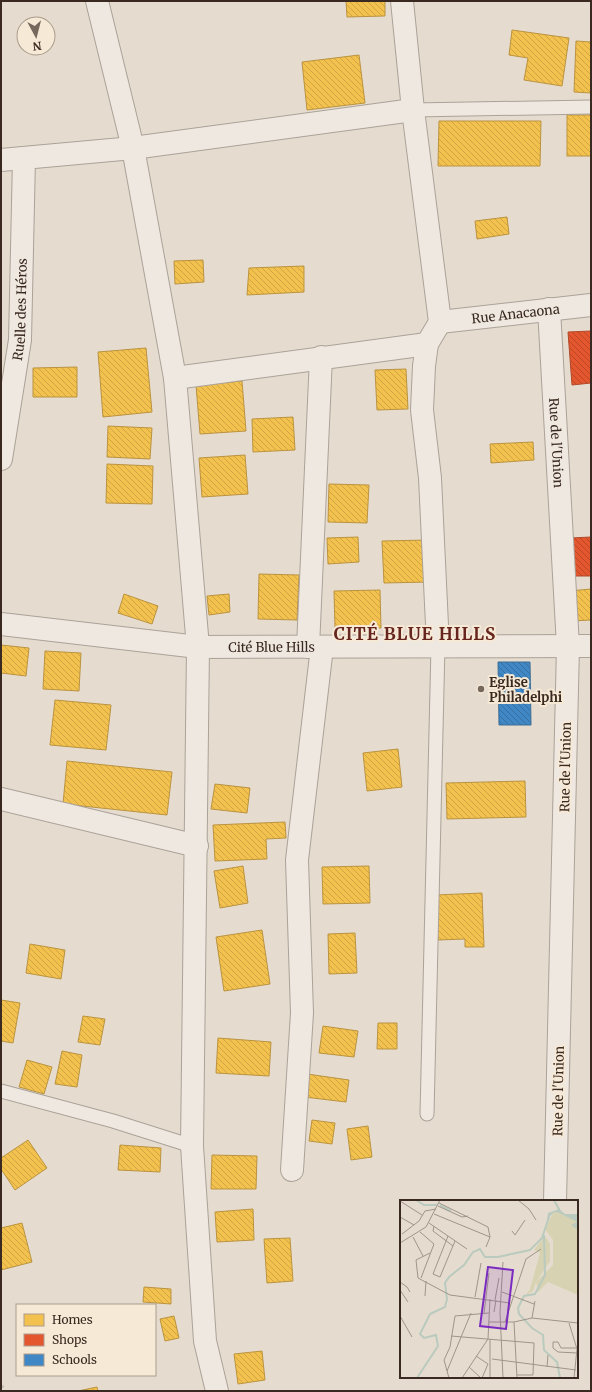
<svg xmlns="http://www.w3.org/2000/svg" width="592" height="1392" viewBox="0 0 592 1392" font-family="Merriweather,serif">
  <defs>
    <pattern id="homes-back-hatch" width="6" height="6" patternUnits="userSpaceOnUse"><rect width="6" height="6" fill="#f2c14e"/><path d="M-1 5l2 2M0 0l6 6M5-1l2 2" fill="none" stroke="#d0a644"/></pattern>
    <pattern id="shops-back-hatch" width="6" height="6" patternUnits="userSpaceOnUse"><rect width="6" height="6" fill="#e4572e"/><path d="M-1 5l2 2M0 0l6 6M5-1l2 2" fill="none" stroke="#ba4827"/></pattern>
    <pattern id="schools-back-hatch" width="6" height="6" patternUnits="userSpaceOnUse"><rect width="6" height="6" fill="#3f88c5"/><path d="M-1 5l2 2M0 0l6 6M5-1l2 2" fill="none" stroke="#366fa0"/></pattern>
  </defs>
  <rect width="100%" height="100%" fill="#e5dccf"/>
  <g fill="url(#homes-back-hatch)" stroke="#bb9340">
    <polygon points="346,1 385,1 385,16 347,17"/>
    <polygon points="512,30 569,38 562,86 524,80 528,58 509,55"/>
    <polygon points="576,41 591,42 591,93 574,92"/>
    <polygon points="359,55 365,103 307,110 302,62"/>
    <rect x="567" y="115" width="24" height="41"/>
    <polygon points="439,121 541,121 540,166 438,166"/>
    <polygon points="507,217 509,234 477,239 475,221"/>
    <polygon points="203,260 204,282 175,284 174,261"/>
    <polygon points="304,266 304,292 247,295 249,268"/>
    <polygon points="146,348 152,412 103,417 98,352"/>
    <polygon points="77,367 77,397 33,397 33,368"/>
    <polygon points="406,369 408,409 377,410 375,370"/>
    <polygon points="242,381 246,431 200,434 196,385"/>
    <polygon points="293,417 295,450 253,452 252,419"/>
    <polygon points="108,426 152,428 150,459 107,457"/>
    <polygon points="533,442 534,460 491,463 490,444"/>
    <polygon points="245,455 248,494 202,497 199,458"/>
    <polygon points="107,464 153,466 152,504 106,503"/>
    <polygon points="329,484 369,485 367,523 328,522"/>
    <polygon points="358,537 359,562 328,564 327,538"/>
    <polygon points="428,540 429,582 384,583 382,541"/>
    <polygon points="259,574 299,575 297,620 258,619"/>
    <polygon points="591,589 591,620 571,621 569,591"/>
    <polygon points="380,590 381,628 335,628 334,591"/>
    <polygon points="124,594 158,606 152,624 118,613"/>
    <polygon points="229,594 230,612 209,615 207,596"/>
    <polygon points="1,645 29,648 26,676 1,673"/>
    <polygon points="45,651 81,653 79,691 43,689"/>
    <polygon points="55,700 111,705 106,750 50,745"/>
    <polygon points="398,749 402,787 367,791 363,753"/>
    <polygon points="67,761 172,772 167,815 63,804"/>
    <polygon points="525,781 526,817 447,819 446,783"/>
    <polygon points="215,784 250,788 247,813 211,809"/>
    <polygon points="285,822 286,838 266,839 267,859 215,861 213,825"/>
    <polygon points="243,866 248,903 220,908 214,871"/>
    <polygon points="369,866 370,903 323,904 322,867"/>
    <polygon points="482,893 484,947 465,947 465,939 438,940 436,895"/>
    <polygon points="262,930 270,984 224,991 216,937"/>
    <polygon points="355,933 357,973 329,974 328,934"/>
    <polygon points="30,944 65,950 61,979 26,973"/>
    <polygon points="1,1000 20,1003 13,1043 1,1041"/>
    <polygon points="83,1016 105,1019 100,1045 78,1042"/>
    <polygon points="378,1023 397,1023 397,1049 377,1049"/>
    <polygon points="323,1026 358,1031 354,1057 319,1053"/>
    <polygon points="218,1038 271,1042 269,1076 216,1073"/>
    <polygon points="62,1051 82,1055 77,1087 55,1084"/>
    <polygon points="27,1060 52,1067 44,1094 19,1087"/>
    <polygon points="300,1073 349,1080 346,1102 296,1096"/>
    <polygon points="312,1120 335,1123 332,1144 309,1141"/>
    <polygon points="368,1126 372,1157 351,1160 347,1129"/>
    <polygon points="28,1140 47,1168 15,1190 1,1169 1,1158"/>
    <polygon points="120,1145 161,1148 160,1172 118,1170"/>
    <polygon points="212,1155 257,1156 256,1189 211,1189"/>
    <polygon points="253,1209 254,1240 217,1242 215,1212"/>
    <polygon points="22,1223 32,1262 1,1270 1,1228"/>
    <polygon points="290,1238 293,1281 267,1283 264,1239"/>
    <polygon points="144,1287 171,1289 171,1304 143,1302"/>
    <polygon points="174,1316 179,1338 165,1341 160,1319"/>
    <polygon points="262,1351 265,1380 238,1384 234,1354"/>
    <polygon points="97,1387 98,1391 78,1391"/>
  </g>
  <g fill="url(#shops-back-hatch)" stroke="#b1492a">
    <polygon points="591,331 591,383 572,385 568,332"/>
    <polygon points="591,537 591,576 573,576 571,538"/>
  </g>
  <polygon fill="url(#schools-back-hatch)" stroke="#3e6c94" points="498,662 530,662 531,725 499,725"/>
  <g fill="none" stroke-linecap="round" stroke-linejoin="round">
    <g stroke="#aba298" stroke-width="15">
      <g id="lane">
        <polyline points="413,110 591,107"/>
        <polyline points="1,1091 113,1121 192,1146"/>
        <polyline points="427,1114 438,646"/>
      </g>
    </g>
    <g stroke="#aba298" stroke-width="24">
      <g id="street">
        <polyline points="97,1 133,148 175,378 198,647 192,1146 205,1341 217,1391"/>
        <polyline points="402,1 413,110 440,322 427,344 424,366 422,410 430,478 438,646"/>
        <polyline points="1,160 133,148 413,110"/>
        <path id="s1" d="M549,309L568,646L555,1201"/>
        <path id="s2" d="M440,322L591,305"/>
        <polyline points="175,378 427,344"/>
        <path id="s3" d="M1,459L20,340L24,158"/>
        <path id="s4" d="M1,624L198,647L591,646"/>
        <polyline points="308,647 321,357"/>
        <polyline points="1,799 197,846"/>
        <polyline points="292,1170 302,1013 297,860 322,647"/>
      </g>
    </g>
    <polyline stroke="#c6bfb8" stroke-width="2.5" stroke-dasharray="3 2" stroke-linecap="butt" points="1,1386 4,1387"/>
    <use href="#lane" stroke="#eee8e1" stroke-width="13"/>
    <use href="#street" stroke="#eee8e1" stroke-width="22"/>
  </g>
  <circle fill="#76685d" stroke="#f6e9d6" stroke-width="1.5" cx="481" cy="689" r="4"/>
  <g text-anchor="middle" stroke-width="4" stroke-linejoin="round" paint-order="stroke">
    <g font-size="13" fill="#3a2920" stroke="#f6e9d6">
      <text dy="5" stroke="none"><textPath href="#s3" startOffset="151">Ruelle des Héros</textPath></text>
      <text dy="5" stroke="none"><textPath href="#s2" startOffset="76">Rue Anacaona</textPath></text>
      <text dy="5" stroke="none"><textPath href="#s1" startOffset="134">Rue de l'Union</textPath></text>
      <text dy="5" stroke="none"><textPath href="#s4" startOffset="272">Cité Blue Hills</textPath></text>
      <text transform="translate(565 767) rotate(-89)" y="5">Rue de l'Union</text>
      <text transform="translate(558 1091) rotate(-89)" y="5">Rue de l'Union</text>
    </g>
    <g font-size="13" font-weight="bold" fill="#3a2920" stroke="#f6e9d6" text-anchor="start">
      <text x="489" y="687">Eglise<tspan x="489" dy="15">Philadelphi</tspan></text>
    </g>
    <g font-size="17" font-weight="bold" letter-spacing="1" fill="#66261f" stroke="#f6e9d6">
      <text x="415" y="640">CITÉ BLUE HILLS</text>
    </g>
  </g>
  <g transform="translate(400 1200)">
    <rect width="178" height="178" fill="#e5dccf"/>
    <path d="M145,36L150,44V61L136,82L133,91L126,95L130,89L140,53L134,50Z" fill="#d7d3b2"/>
    <path d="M157,12L178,22V95L148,82L138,92L136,82L153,65V40L145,29L153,13Z" fill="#d7d3b2"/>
    <path d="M159,9L165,14H178V30L171,25L177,22L157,12L153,13L147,20L148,13Z" fill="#bacabe"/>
    <path fill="none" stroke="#bacabe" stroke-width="2" d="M16,0L24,5H37M154,0L161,13M40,5L51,11M144,35L145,75L135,94L124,96L118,108L119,114L132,128L143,135L144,150L157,162L160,178M17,178L38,146L36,135L24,138L20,134L30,114L45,107L47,99L45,83L49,77L64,65L73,52L80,49L85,57H98L130,50L142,38L149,17"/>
    <path fill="none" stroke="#a19489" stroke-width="1" d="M118,0L129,9L136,20M0,1L22,15M39,3L88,27L90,37L86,47M38,6L62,17L68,16M34,14L90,37M0,17L14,25M29,23L67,49M34,26L33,31L53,46M112,31L115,35L125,20M20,32L34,44L21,78M2,34L19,21L25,11L36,9M48,36L33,74L40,77L55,41M13,37L23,56M0,43L26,27L40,0M30,53L16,60L18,78L50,95L110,103M103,62L100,112L103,178M0,82L7,87L10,92M0,90L8,102M102,92L134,104M25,96L26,81M75,97L81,63M95,100L99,78M94,112L96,100M84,113L89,73M0,116L12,137M132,118L135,101M89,122H114L132,118L178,123M105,122L126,59L141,49M114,122L117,178M169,123L177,149L174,178M51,136L134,143L133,175H117M176,148H161L158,142H153V148L158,152L177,153M76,156L88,164L82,178M92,159L176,170M69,167L81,178M147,167L148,155M47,171L71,113M49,178L44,160L50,147L55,116L89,113M62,178L88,139L90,99M90,178V139"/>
    <path fill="#7b2cbf" fill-opacity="0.15" stroke="#7b2cbf" stroke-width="2" d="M88,67L113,70L106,129L80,126Z"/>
    <rect width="178" height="178" fill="none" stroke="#3a2920" stroke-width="2"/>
  </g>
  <rect width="592" height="1392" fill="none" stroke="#3a2920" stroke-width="4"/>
  <rect x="16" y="1304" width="140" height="72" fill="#f6e9d6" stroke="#ab9c8d"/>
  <rect x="24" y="1314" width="20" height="12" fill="#f2c14e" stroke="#ab9c8d"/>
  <text x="52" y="1324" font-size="12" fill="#3a2920">Homes</text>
  <rect x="24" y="1334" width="20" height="12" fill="#e4572e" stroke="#ab9c8d"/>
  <text x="52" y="1344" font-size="12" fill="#3a2920">Shops</text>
  <rect x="24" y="1354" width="20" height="12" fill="#3f88c5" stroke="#ab9c8d"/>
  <text x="52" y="1364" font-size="12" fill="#3a2920">Schools</text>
  <g transform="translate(36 36) rotate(173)"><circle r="19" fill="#f6e9d6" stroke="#ab9c8d"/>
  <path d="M0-3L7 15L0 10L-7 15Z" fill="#76685d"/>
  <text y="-6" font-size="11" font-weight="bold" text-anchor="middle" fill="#3a2920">N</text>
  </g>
</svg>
